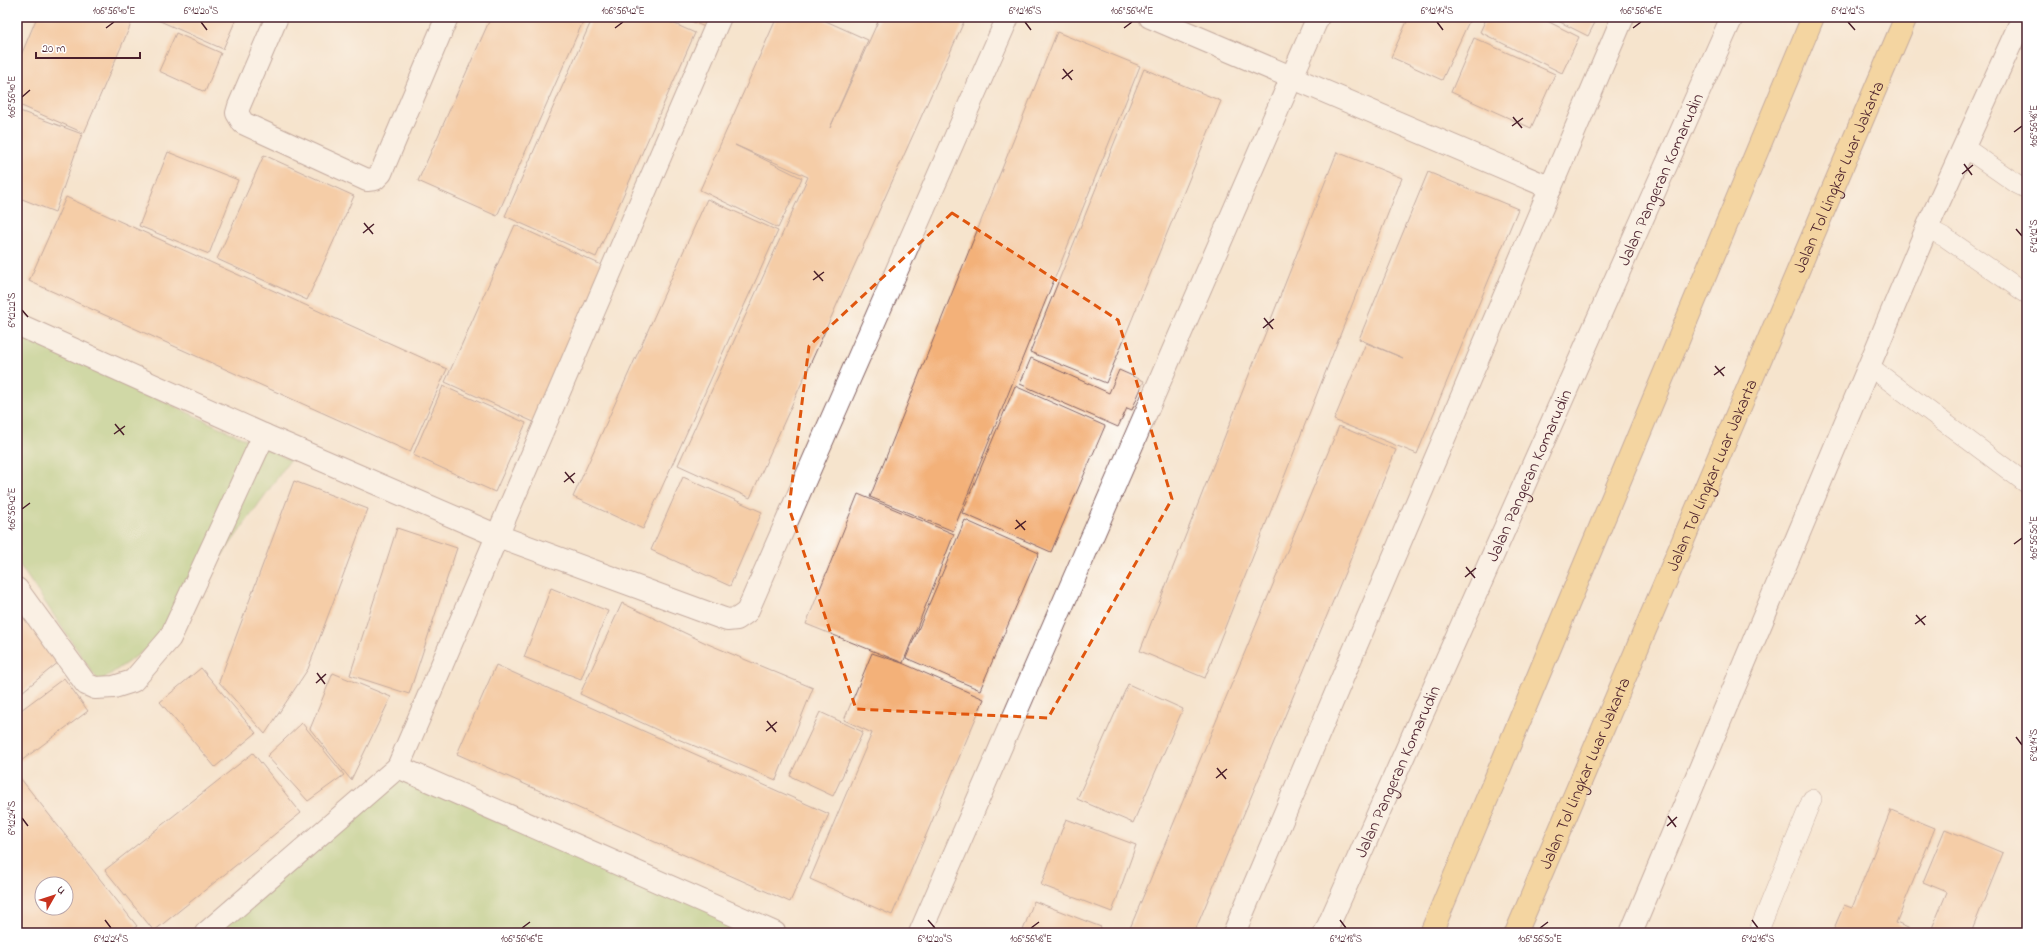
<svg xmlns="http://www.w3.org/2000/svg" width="2044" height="950" viewBox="0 0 2044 950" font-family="'Indie Flower',sans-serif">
  <rect width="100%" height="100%" fill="#fff"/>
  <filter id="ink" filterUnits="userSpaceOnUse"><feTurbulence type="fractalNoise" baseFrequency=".025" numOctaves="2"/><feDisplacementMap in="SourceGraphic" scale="8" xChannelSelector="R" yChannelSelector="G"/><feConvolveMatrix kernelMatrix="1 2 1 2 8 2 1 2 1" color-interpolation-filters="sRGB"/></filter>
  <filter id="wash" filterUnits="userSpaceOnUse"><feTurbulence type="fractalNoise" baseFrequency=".012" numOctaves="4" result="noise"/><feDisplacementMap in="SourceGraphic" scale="16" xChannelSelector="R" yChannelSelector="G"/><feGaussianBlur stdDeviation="0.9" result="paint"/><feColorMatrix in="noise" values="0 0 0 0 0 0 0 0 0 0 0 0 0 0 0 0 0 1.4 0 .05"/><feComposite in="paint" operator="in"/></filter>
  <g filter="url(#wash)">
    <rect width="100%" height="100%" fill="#f6e4cd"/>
    <g fill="#a3c974" stroke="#767450">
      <polygon points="17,333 290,460 164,637 99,682 17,561"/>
      <polygon points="398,767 775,933 206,933"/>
    </g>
    <g id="blocks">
      <g fill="#f3b179" fill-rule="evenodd">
        <polygon points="37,17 134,17 84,133 17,104 17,65"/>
        <polygon points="151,17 237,17 223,49"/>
        <polygon points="491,17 585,17 497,216 418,181"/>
        <polygon points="593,17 659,17 695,33 596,257 505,216"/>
        <polygon points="682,17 711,17 707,28"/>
        <polygon points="777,17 817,17 868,40 830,128 880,17 966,17 750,498 678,465 808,177 735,145 802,178 778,228 700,190"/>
        <polygon points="1409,17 1471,17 1442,80 1391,57"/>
        <polygon points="1487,17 1539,17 1579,37 1562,73 1480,32"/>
        <polygon points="1550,17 1598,17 1588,36"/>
        <polygon points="1057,32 1140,66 953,531 870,497"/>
        <polygon points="176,33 221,53 205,92 159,71"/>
        <polygon points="1474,38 1555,74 1531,128 1451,92"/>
        <polygon points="1144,69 1221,101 1106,383 1030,352"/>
        <polygon points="17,110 82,134 55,212 17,197"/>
        <polygon points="168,152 238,180 209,254 139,226"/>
        <polygon points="1337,152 1402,178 1205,678 1140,651"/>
        <polygon points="264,155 354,196 307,300 217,259"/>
        <polygon points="1428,172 1518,209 1417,454 1334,420 1366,343 1403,358 1359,339"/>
        <polygon points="66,197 447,369 410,452 29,281"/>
        <polygon points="707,199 778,231 643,529 573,497"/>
        <polygon points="515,225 608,268 538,424 445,382"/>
        <polygon points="1031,358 1109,393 1119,370 1144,381 1132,410 1127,408 1118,427 1020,384"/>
        <polygon points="443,386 526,423 495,492 413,455"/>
        <polygon points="1015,386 1105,426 1051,552 962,513"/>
        <polygon points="1339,426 1396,450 1364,527 1194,933 1128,933"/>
        <polygon points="683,477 762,512 730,586 651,550"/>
        <polygon points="294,481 368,509 308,669 265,734 219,682"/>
        <polygon points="858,494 954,534 903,663 806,624"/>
        <polygon points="965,520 1039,553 980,690 906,658"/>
        <polygon points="397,528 457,548 409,694 350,675"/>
        <polygon points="551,588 608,611 581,679 524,657"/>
        <polygon points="17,598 65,657 17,696"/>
        <polygon points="622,603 708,644 813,688 776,780 666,734 580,694"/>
        <polygon points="872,653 902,663 984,699 892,915 810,879 872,733 844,720"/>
        <polygon points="496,665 829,814 790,902 457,754"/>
        <polygon points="201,668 256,733 215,767 160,702"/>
        <polygon points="333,673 391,697 351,780 310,729"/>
        <polygon points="64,678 88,711 21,761 17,756 17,713"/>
        <polygon points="1128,684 1183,709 1133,823 1077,799"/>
        <polygon points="820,712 863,732 833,796 790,776"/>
        <polygon points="302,723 344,775 308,801 267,756"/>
        <polygon points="253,753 301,813 154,931 105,870"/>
        <path d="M17,774L137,926L128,933H26L17,922ZM42,884H66V908H42Z"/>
        <polygon points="1891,810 1935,828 1896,923 1920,933 1832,933 1844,905 1852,908"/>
        <polygon points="1066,819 1136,845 1112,912 1041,885"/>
        <polygon points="1945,829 2003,853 1971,933 1930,933 1947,892 1923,882"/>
        <polygon points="1034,901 1101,927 1099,933 1022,933"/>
      </g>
    </g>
  </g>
  <g filter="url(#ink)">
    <use href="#blocks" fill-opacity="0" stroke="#866464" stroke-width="1"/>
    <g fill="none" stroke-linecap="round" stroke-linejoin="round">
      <g stroke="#866464" stroke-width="20">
        <g id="service">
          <polyline points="1964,147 2017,184 2027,189"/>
          <polyline points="1927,228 1946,238 2027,294"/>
          <polyline points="1869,366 2027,484"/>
          <polyline points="1758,933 1812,799"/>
        </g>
      </g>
      <g stroke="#866464" stroke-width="24">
        <g id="minor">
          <polyline points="277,17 239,106 237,113 243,123 367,180 375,179 381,173 447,17"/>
          <polyline points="1150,17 1551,188"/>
          <polyline points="17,324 264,435 498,536 727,620 737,619 747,612 1008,17"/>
          <polyline points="17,589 86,684 95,688 114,687 133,681 170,638 264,435"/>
          <polyline points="398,767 720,17"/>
          <polyline points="206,933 398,767 775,933"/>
          <polyline points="920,933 1318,17"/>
          <polyline points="1234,933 1623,17"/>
        </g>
      </g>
      <g stroke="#866464" stroke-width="24">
        <g id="tertiary">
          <path id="s1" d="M1325,933L1732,17"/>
          <polyline points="1631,933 1927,228 2023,17"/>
        </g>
      </g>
      <g stroke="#866464" stroke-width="24">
        <g id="motorway">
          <polyline points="1431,933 1813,17"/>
          <path id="s2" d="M1516,933L1906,17"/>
        </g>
      </g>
      <use href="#service" stroke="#fff" stroke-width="19"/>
      <use href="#minor" stroke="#fff" stroke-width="22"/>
      <use href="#tertiary" stroke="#fff" stroke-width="22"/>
      <use href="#motorway" stroke="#f1c36a" stroke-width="22"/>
    </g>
  </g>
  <path d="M0 0H2044V950H0ZM952,213L1118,320L1172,499L1048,718L856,709L789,508L809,346Z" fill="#f6e4cd" fill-opacity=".55" fill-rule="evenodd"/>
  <path fill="none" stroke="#e0560e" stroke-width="3" stroke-dasharray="8 5" stroke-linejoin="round" d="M952,213L1118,320L1172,499L1048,718L856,709L789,508L809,346Z"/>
  <path fill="none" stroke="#4a1f2b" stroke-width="1.5" d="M201,22L207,30M1025,22L1031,30M1437,22L1443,30M1848,22L1855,30M106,28L114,22M615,28L623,22M1124,28L1132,22M1633,28L1641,22M1063,69L1072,80M1062,79L1073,70M22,97L30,90M1513,117L1522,128M1512,126L1523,118M2014,132L2022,126M1964,164L1972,175M1962,174L1973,165M364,223L373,234M2016,229L2022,236M363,233L374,224M814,271L823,281M813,280L824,272M22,310L28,317M1264,318L1273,329M1263,328L1274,319M1715,366L1724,376M1714,375L1725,367M115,424L124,435M114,434L125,426M565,472L574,483M564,482L575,473M22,509L30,503M1016,520L1025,530M1015,529L1026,521M2014,544L2022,538M1466,567L1475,578M1465,577L1476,568M1916,615L1925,625M1915,624L1926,616M317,673L325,684M316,683L326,674M767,721L776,732M766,731L777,722M2016,737L2022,745M1217,768L1226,779M1216,778L1227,769M1668,816L1676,827M22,818L28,826M1667,826L1677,817M105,920L111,928M928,920L935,928M1340,920L1346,928M1752,920L1758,928M522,928L530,922M1031,928L1039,922M1540,928L1548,922"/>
  <g text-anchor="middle" stroke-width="4" stroke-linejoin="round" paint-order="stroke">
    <g font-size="17" fill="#4a1f2b" stroke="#fff">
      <text dy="6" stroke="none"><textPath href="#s2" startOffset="822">Jalan Tol Lingkar Luar Jakarta</textPath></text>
      <text dy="6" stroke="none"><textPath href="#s1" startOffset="825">Jalan Pangeran Komarudin</textPath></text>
      <text dy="6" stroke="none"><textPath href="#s1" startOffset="501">Jalan Pangeran Komarudin</textPath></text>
      <text dy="6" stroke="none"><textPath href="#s2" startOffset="498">Jalan Tol Lingkar Luar Jakarta</textPath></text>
      <text dy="6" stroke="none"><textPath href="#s1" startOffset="177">Jalan Pangeran Komarudin</textPath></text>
      <text dy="6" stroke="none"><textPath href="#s2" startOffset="174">Jalan Tol Lingkar Luar Jakarta</textPath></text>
    </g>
  </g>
  <rect width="2044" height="950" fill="none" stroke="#fff" stroke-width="44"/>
  <g transform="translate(54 896) rotate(51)"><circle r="19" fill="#ffffff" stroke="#b7a5aa"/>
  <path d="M0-3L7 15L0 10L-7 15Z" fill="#c8321e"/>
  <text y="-6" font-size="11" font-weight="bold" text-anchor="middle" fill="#4a1f2b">U</text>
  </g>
  <path d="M36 52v6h104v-6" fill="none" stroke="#4a1f2b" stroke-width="2"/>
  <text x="42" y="52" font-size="12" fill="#4a1f2b" stroke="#ffffff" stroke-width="3" paint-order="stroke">20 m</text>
  <rect x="22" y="22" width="2000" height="906" fill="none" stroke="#4a1f2b" stroke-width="1.5"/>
  <g font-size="10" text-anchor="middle" fill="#4a1f2b">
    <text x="114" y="14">106°56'40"E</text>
    <text x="201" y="14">6°12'20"S</text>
    <text x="623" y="14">106°56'42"E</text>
    <text x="1025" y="14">6°12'16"S</text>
    <text x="1132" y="14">106°56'44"E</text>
    <text x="1437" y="14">6°12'14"S</text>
    <text x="1641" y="14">106°56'46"E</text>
    <text x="1848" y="14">6°12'12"S</text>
    <text transform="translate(11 97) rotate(-90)" y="4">106°56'40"E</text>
    <text transform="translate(2033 126) rotate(-90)" y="4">106°56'48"E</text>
    <text transform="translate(2033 236) rotate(-90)" y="4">6°12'12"S</text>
    <text transform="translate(11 310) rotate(-90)" y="4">6°12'22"S</text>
    <text transform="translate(11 509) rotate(-90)" y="4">106°56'42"E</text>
    <text transform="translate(2033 538) rotate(-90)" y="4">106°56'50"E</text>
    <text transform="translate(2033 745) rotate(-90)" y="4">6°12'14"S</text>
    <text transform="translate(11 818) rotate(-90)" y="4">6°12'24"S</text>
    <text x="111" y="942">6°12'24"S</text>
    <text x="522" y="942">106°56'46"E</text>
    <text x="935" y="942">6°12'20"S</text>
    <text x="1031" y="942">106°56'48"E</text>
    <text x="1346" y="942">6°12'18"S</text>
    <text x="1540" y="942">106°56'50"E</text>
    <text x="1758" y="942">6°12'16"S</text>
  </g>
</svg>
